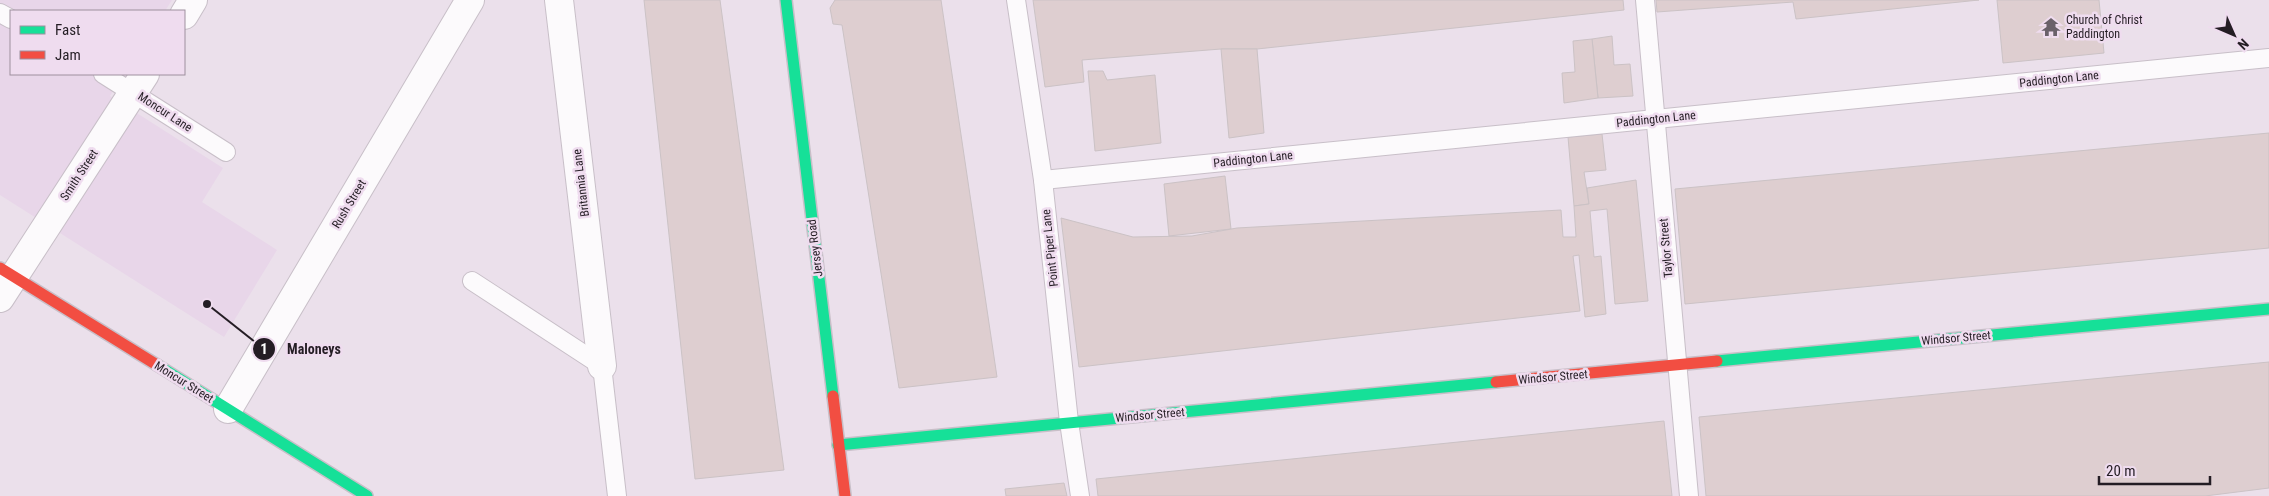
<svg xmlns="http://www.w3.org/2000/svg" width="2269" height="496" viewBox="0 0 2269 496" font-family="'Roboto Condensed',sans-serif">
  <rect width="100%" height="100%" fill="#ebe0eb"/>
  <polygon fill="#e8d6e9" points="0,0 172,0 165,11 11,11 11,74 124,74 110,96 223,168 202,202 277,250 224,337 0,195"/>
  <g fill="#deced0" stroke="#cbc2c5">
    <polygon points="644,0 720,0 784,470 695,479"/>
    <polygon points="835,0 941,0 997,377 899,388 842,25 833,24 830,8"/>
    <polygon points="1033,0 1623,0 1624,10 1257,49 1221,49 1082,60 1084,82 1045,87"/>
    <polygon points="1656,0 1979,0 1796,19 1793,2 1657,12"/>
    <polygon points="1997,0 2099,0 2104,53 2003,63"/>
    <polygon points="1612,36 1614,65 1630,64 1633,96 1598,98 1592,39"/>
    <polygon points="1592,39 1598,98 1564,103 1562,73 1575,72 1573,41"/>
    <polygon points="1221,49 1257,49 1264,133 1229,138"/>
    <polygon points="1088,71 1103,71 1107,80 1155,75 1161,143 1095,151"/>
    <polygon points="2269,133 2269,248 1685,304 1675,189"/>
    <polygon points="1602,134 1606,170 1584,172 1589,204 1574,206 1568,137"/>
    <polygon points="1225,176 1231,229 1169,236 1164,184"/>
    <polygon points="1636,180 1648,301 1615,304 1607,209 1590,211 1594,257 1601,256 1606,314 1585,317 1579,255 1573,256 1580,311 1079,367 1061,218 1133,237 1192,236 1237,228 1561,210 1563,237 1576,237 1574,206 1589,204 1587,188"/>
    <polygon points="2269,362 2269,488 2205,496 1706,496 1699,417"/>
    <polygon points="1664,421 1672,496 1098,496 1096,479"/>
    <polygon points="1064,483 1067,496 1006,496 1005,489"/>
  </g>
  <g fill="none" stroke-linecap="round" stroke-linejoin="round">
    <g stroke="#c8bfc8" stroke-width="20">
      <g id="lane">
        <polyline points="1016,0 1043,180 1069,422 1080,496"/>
        <polyline points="1645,0 1689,496"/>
        <polyline points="0,13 11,19"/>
        <polyline points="103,74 226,152"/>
        <polyline points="1043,180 2269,58"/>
        <polyline points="472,281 602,366 617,496"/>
      </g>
    </g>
    <g stroke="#c8bfc8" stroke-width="30">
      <g id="street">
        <polyline points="559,0 602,366"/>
        <polyline points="184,15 193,0"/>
        <polyline points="0,298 145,74"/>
        <polyline points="228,409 470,0"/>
      </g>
    </g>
    <g stroke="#c8bfc8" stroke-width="14">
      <g id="fast">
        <polyline points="786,0 833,396"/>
        <polyline points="1717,361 2269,309"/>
        <polyline points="157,365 367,496"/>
        <polyline points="838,445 1496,382"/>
      </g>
    </g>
    <g stroke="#c8bfc8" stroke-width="14">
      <g id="jam">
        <polyline points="0,268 157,365"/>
        <polyline points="1496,382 1717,361"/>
        <polyline points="833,396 845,496"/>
      </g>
    </g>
    <use href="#lane" stroke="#fcfafc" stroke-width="18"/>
    <use href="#street" stroke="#fcfafc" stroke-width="28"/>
    <use href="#fast" stroke="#16e098" stroke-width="11"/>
    <use href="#jam" stroke="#f24e42" stroke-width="11"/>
  </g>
  <defs>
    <g id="temple-bare" transform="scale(1.5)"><path d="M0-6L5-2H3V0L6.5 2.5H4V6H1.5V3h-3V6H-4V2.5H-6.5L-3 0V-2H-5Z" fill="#6a616a" stroke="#efdcef" stroke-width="2.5" paint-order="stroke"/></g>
  </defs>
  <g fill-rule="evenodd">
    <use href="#temple-bare" x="2051" y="27"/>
  </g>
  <g text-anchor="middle" stroke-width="5" stroke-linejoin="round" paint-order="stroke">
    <g font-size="12" fill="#241d24" stroke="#efdcef" text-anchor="start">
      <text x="2066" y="24">Church of Christ<tspan x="2066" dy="14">Paddington</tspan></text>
    </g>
    <g font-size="12" fill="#241d24" stroke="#efdcef">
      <text transform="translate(2059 79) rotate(-6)" y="4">Paddington Lane</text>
      <text transform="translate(165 112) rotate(33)" y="4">Moncur Lane</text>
      <text transform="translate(1656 119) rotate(-6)" y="4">Paddington Lane</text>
      <text transform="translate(1253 159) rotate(-6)" y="4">Paddington Lane</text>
      <text transform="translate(79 175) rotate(-57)" y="4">Smith Street</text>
      <text transform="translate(581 183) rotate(-97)" y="4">Britannia Lane</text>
      <text transform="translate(349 204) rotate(-59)" y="4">Rush Street</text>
      <text transform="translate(815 248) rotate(-97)" y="4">Jersey Road</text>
      <text transform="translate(1050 248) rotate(-96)" y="4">Point Piper Lane</text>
      <text transform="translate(1666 248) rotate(-95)" y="4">Taylor Street</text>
      <text transform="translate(1956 338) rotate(-5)" y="4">Windsor Street</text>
      <text transform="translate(1553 377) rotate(-5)" y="4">Windsor Street</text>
      <text transform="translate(184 382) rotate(32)" y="4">Moncur Street</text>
      <text transform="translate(1150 415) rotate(-5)" y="4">Windsor Street</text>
    </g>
  </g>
  <path fill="none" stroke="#241d24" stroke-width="2" d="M207 304L264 349"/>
  <g fill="#241d24" stroke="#efdcef" stroke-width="2">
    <circle cx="207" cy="304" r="5"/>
    <circle cx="264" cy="349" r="12"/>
  </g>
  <g font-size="15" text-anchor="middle" font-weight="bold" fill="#fff">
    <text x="264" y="354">1</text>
  </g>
  <g font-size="14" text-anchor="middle" font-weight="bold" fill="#241d24" stroke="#efdcef" stroke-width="5" stroke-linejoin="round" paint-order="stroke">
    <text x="314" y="354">Maloneys</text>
  </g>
  <rect x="10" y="10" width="175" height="65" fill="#efdcef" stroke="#9e909e"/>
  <rect x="20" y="26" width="25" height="8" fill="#16e098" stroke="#9e909e"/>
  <text x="55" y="35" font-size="15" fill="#241d24">Fast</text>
  <rect x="20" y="51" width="25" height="8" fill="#f24e42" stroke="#9e909e"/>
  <text x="55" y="60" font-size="15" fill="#241d24">Jam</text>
  <g transform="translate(2234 35) rotate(135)" stroke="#efdcef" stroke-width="4" paint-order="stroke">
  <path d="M0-4L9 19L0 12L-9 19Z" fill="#241d24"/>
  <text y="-8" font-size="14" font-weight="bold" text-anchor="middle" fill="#241d24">N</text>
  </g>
  <path d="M2099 476v8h111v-8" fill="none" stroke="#241d24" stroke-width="2.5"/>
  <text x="2106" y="476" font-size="15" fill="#241d24" stroke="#efdcef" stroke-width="4" paint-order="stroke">20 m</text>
</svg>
